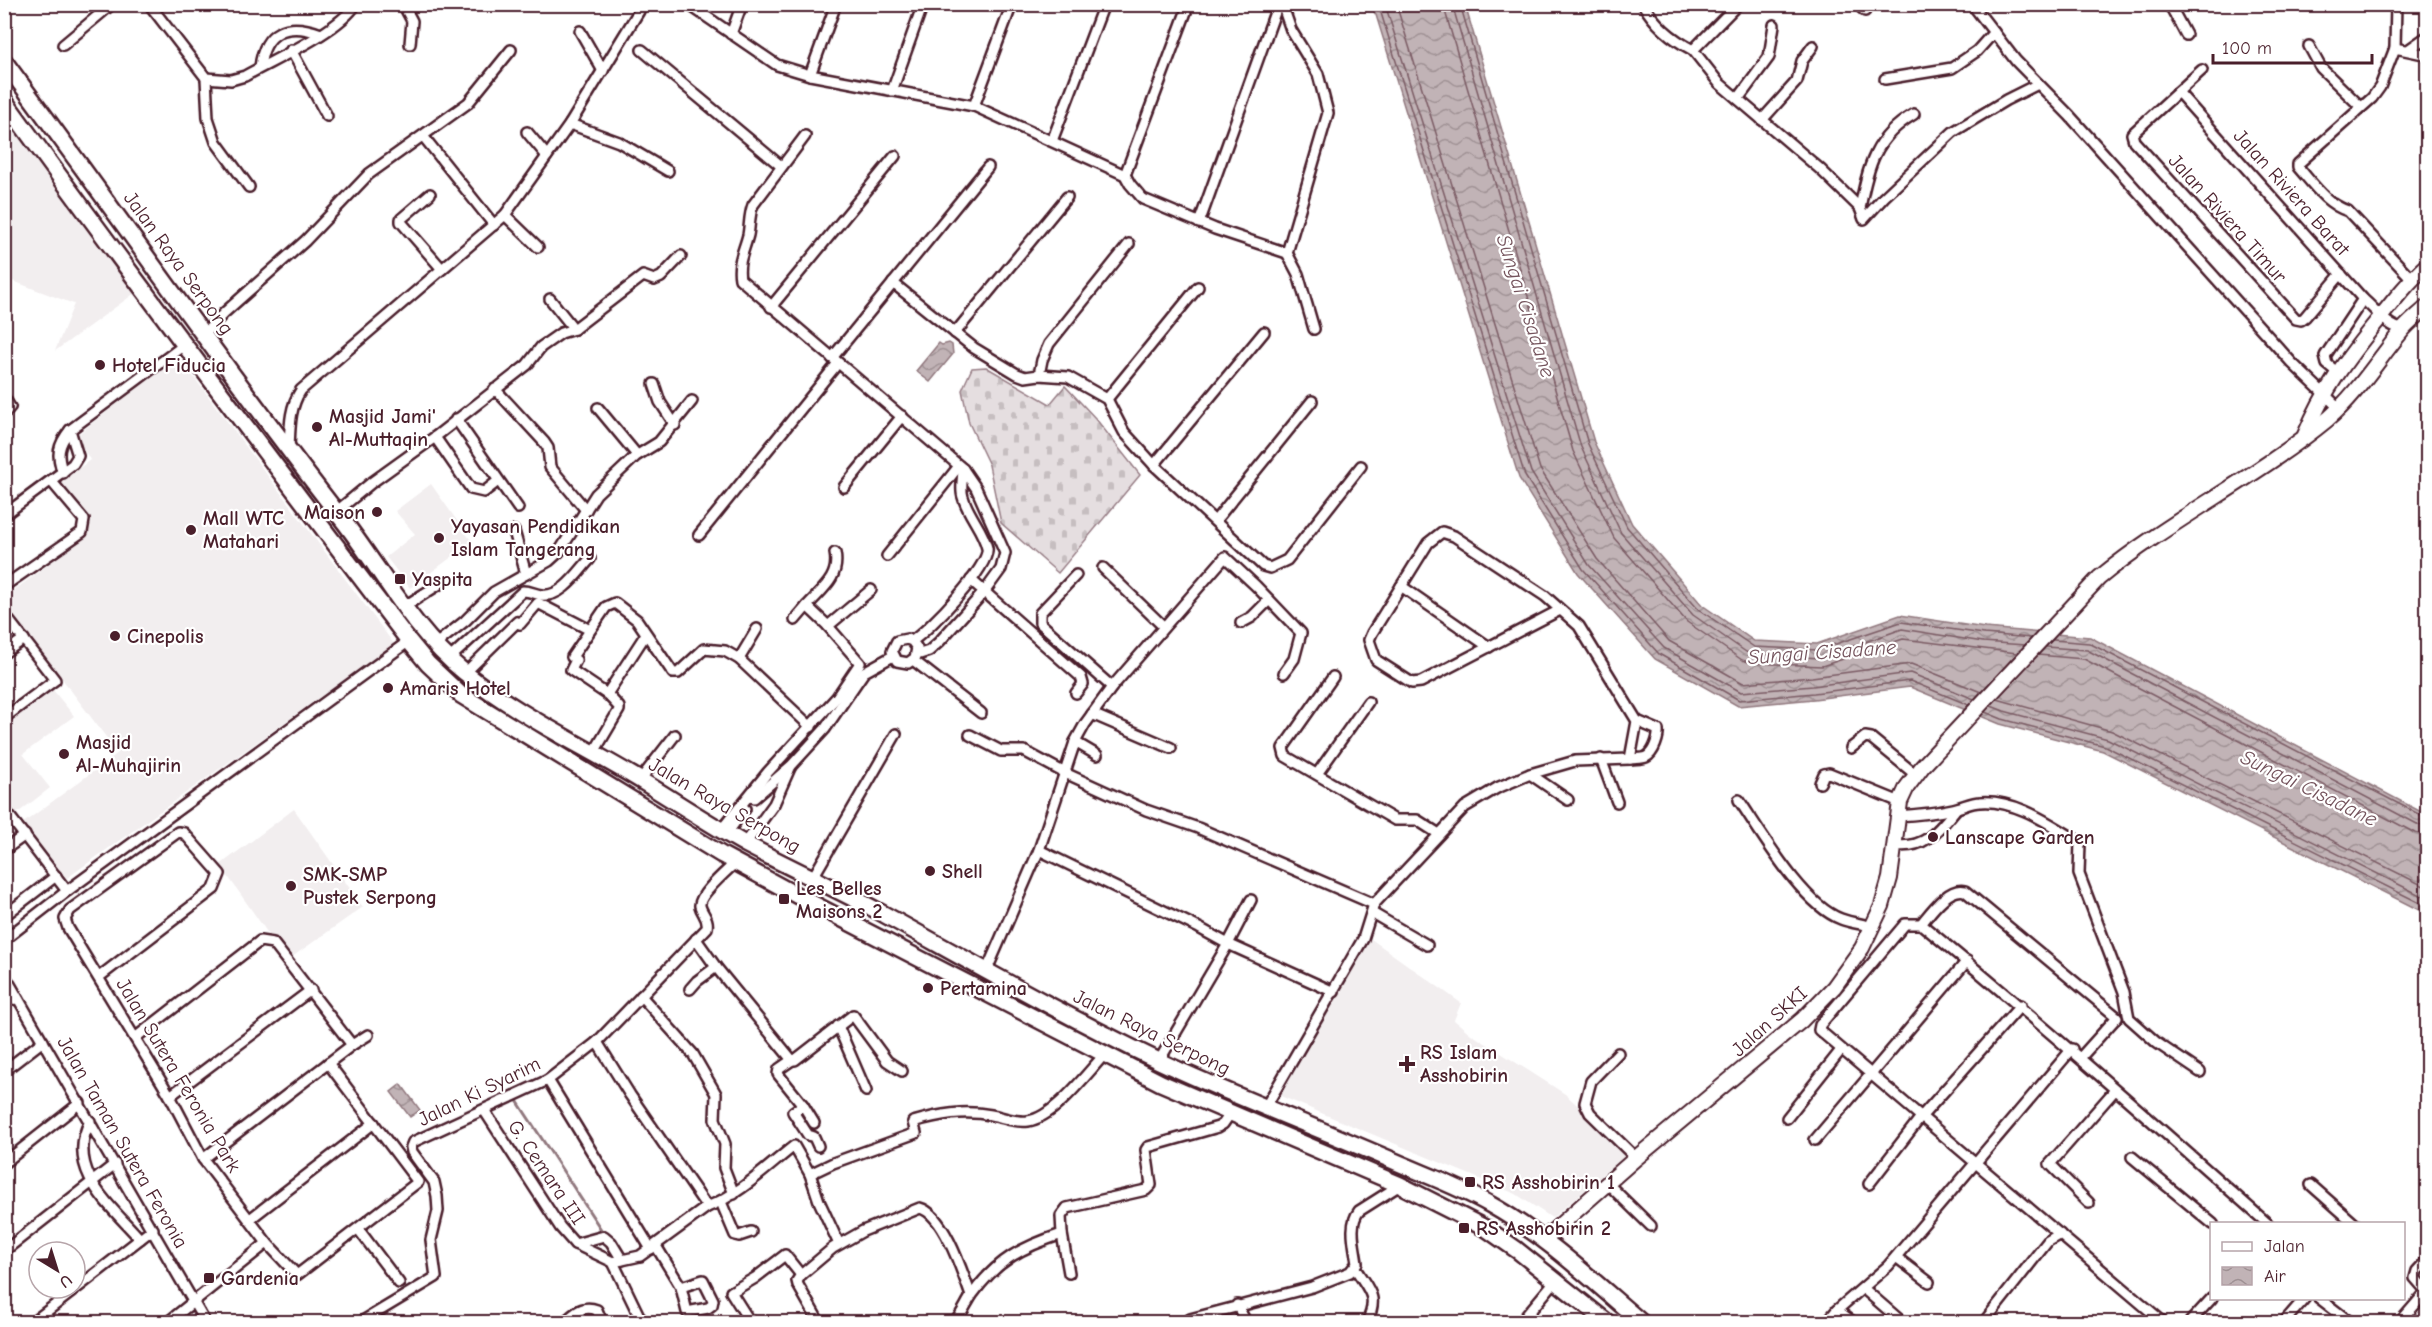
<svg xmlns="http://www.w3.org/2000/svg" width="2432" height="1327" viewBox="0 0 2432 1327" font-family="'Comic Neue',sans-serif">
  <defs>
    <pattern id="cemetery-stones" width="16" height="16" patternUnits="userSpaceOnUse" patternTransform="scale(1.5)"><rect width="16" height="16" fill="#e5dee0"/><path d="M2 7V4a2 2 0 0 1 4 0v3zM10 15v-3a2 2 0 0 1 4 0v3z" fill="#c6bec0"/></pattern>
    <pattern id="water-waves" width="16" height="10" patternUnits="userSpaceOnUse" patternTransform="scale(1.5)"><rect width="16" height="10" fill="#c1b3b6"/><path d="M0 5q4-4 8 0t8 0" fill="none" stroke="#9f9194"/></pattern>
  </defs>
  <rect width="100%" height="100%" fill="#fff"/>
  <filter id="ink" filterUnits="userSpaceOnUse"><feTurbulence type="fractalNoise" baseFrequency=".0167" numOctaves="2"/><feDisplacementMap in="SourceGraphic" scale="12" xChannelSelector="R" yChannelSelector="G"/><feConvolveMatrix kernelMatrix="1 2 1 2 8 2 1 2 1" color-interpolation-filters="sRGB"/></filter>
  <g filter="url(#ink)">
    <g fill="#f2eeef">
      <polygon points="4,115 135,293 55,351 74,304 5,278"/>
      <polygon points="178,356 394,644 67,878 22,824 118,753 5,603 5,597 88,535 52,489 90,460 76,436"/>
      <polygon points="431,484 472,542 410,588 386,557 415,534 395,511"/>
      <polygon points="53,690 74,716 23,754 50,788 15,815 5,801 5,726"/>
      <polygon points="294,809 363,907 292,957 274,942 220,865"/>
      <polygon points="1371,939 1461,1003 1454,1020 1471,1034 1565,1094 1629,1152 1552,1218 1516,1194 1278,1095"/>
    </g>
    <polygon fill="url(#cemetery-stones)" stroke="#987e86" stroke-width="1.5" points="986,367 1050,404 1065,386 1096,419 1140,475 1058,573 1001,523 989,465 969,423 962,390 972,368"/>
    <g fill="url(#water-waves)" stroke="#91787e" stroke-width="1.5">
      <polygon points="1370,5 1465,5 1594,442 1632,524 1702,605 1754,641 1817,644 1900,615 1985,628 2090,637 2427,815 2427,914 2103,751 2000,724 1910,687 1814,699 1738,706 1655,659 1578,573 1519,478 1376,15"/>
      <polygon points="939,343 942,345 949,343 952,345 953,354 930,382 916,371"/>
      <polygon points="401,1084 420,1110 410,1117 391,1092"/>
    </g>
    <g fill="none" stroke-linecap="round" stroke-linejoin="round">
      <g stroke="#7a5a63" stroke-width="1.5">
        <polyline points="1377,4 1381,13 1525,476 1583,569 1659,654 1739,700 1814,693 1910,681 1969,705"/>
        <polyline points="1385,4 1531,472 1589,565 1664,648 1741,692 1813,686 1910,673 1974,699"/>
        <polyline points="1396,4 1540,469 1597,559 1669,641 1743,683 1812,677 1911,664 1981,692"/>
        <polyline points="1443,4 1573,451 1614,538 1687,622 1742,660 1752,663 1822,666 1903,639 2017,653"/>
        <polyline points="1452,4 1581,447 1621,533 1693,615 1746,652 1753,654 1820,658 1902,629 1983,642 2025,645"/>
        <polyline points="1460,4 1588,444 1627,527 1698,609 1754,647 1818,650 1901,622 1984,634 2032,638"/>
        <polyline points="2053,640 2089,643 2428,819"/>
        <polyline points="2046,647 2087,650 2419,825 2428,827"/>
        <polyline points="2038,655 2084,659 2415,833 2428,836"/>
        <polyline points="1997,699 2112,731 2428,888"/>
        <polyline points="1991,706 2004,711 2108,739 2428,899"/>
        <polyline points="1985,712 2002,719 2105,746 2428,907"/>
      </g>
      <polyline stroke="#91787e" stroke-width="3" points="514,1096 604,1234"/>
      <g stroke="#4a1f2b" stroke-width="14">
        <g id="street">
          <path d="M149,4L206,78L231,80L245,76C275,59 338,32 356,4"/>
          <polyline points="403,4 412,21 410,44"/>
          <polyline points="688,4 777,65 810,75 974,106 1125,175 1130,184 1143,199 1215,229 1287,253 1328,113 1318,74 1291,30 1282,4"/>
          <path d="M1643,4C1655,25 1672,39 1693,50L1738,4"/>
          <polyline points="1857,4 1865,11"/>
          <polyline points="1972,4 2016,61 2069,115 2292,363 2339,408"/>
          <polyline points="2167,4 2172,9 2186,35"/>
          <polyline points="580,31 603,71"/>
          <polyline points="731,34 742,4"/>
          <polyline points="63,45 112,4"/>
          <polyline points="2309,46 2321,68 2361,107"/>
          <polyline points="2395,48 2396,4"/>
          <polyline points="291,50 327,116"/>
          <polyline points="642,50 781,166"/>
          <polyline points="1693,50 1719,83 1820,169 1860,208 1864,219 1884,197 1953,132 2006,100 2038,84"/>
          <polyline points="2408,50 2428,36"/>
          <path d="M260,67C264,31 287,21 321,34"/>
          <polyline points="2202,70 2132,134 2134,141 2296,319 2301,320 2305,317 2341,274"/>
          <polyline points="810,75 836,4"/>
          <polyline points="206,78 208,118 216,142 249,187"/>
          <polyline points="1885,79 1952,68 1977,51 1994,32"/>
          <polyline points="892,91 923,4"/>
          <path d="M2178,92L2363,299C2376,310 2387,327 2403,329"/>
          <polyline points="1738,99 1769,57 1774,25"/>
          <polyline points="974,106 1012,4"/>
          <polyline points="1762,120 1797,81 1802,61 1813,46"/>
          <polyline points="570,124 619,142 668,171"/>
          <polyline points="527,132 547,156"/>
          <polyline points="423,136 494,225"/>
          <path d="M805,136L753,205C749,215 750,225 748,235C744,251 737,262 740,279L963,469L976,488L1005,553L1001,569L985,591L939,642L929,651L917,655"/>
          <polyline points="1052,141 1104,4"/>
          <polyline points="1125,175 1189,4"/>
          <polyline points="430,194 401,219 401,222 442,269"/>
          <path d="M1860,208C1868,166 1875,137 1914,114"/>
          <polyline points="505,215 538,247"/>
          <polyline points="1199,223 1278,4"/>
          <polyline points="1287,253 1298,274 1314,329"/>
          <path d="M2411,278L2348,211C2326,204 2313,184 2298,167V164L2372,98L2380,87L2395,48L2428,55"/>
          <polyline points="893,283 974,348 1017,374 1025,377 1039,375 1068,377 1107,399 1124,432 1154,465 1263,566 1270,568 1287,560 1361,466"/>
          <polyline points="550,299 574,329"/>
          <polyline points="771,307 895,156"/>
          <polyline points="955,333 1067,197"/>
          <polyline points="203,335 224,313 305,241 369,174 468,103 511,50"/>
          <polyline points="832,358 988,167"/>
          <polyline points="2337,372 2327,364 2325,356 2363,299"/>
          <polyline points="1039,375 1042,360 1049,344 1129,244"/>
          <polyline points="654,384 660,402 675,425"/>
          <polyline points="495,389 544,442 548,448 550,467 586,510"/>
          <polyline points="4,397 10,407 4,414"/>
          <polyline points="1107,399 1198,287"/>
          <polyline points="598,408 637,455"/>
          <polyline points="456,419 518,508"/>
          <polyline points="435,437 471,489 484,492 498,481"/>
          <path d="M289,450C290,428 289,408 301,390L505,215L570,124L639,11"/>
          <polyline points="1154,465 1264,332"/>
          <path d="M63,473C56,455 58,445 70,430L184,345"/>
          <polyline points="844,487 902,416"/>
          <polyline points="336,512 371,483 435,437 527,365 541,347 561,333 574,329 643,276 654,280 661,277 681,256"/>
          <polyline points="4,515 73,464 78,456 70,430"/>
          <polyline points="1215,521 1312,401"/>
          <polyline points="514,531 526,574"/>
          <polyline points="699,535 838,363"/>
          <polyline points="887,556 959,466"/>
          <polyline points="1103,568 1163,626"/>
          <polyline points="1076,575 1040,613 1040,623 1112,687"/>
          <polyline points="971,580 1081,677 1083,684 1076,693"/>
          <polyline points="4,586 82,532 84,520 52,482"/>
          <polyline points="1401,586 1489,647"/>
          <polyline points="405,606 438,585"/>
          <polyline points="4,614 55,680 4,718"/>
          <polyline points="795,620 807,606"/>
          <polyline points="1241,623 1252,617 1269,600"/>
          <polyline points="828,626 871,590"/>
          <path d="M912,641L917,648L915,658L908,663L897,661L892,651L897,641L907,639L912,641C928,631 991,566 987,548C983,530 968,515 963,497C960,489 963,478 963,469"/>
          <polyline points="436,644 465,621 494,592 549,561 559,552 596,494 636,456 659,442 692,401"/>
          <polyline points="4,653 24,639"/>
          <path d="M450,658L523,591C531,591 534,594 541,595C562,598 578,572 590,559"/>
          <polyline points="739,659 757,629"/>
          <polyline points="913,660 981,713"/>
          <polyline points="465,673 517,622 520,624 538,603 590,630"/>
          <polyline points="1333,677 1283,748 1285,756 1395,820 1417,820 1439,834"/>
          <polyline points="608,695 571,670 576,660 572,657 606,607 615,603 637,620 673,673 678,673 704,649 725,651 739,659 811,727"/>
          <polyline points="1092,714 1171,748"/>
          <polyline points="970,735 1001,751 1024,751 1065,773 1146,810 1198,828 1374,904"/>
          <polyline points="1075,742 1097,755"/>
          <polyline points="1851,748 1865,737 1871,738 1916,775"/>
          <polyline points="593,754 619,710 619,707 608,695 609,691 646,634"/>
          <polyline points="1601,759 1617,802"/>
          <path d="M1630,759C1635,758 1642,759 1646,757C1654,753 1659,737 1658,730L1637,721"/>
          <polyline points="1317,774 1368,702"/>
          <polyline points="1530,774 1568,800"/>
          <polyline points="640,780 675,735"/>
          <polyline points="1820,783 1824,774 1829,773 1900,802"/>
          <polyline points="754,798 791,766 825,729 864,672 893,656"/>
          <path d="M1739,800C1762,834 1803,905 1841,919C1851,923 1863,924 1873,927"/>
          <polyline points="4,809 67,891"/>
          <path d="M1897,816C1916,815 1935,813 1953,809C1963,807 1971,802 1980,802C2016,799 2051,825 2080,842L2079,874L2124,992L2129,1018L2157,1043L2200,1072"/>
          <path d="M721,830L768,772L837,697L860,663L827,625L807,606C822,589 840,578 835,553"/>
          <polyline points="727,833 745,809"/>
          <polyline points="745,844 774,804 790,768"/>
          <path d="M1894,845C1924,850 1938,831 1956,809"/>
          <polyline points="4,850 25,835"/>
          <polyline points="1039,850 1199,928 1228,944 1251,900"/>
          <polyline points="812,879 896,734"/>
          <polyline points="1372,913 1427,945"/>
          <polyline points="4,916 56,876"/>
          <polyline points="1921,924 1905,924 1820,1025 1819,1030 2163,1322"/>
          <polyline points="696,939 716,967 792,1060 795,1060 853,1015 887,1061 902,1071"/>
          <polyline points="4,940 67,891 409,641"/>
          <polyline points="986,972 1039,850 1075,742 1085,724 1112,687 1225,557 1256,586 1301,633 1294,659 1284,673"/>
          <polyline points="99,977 214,889 220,874 184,833 178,832 70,910 65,919 68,928 170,1096 203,1159 267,1243 297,1275 418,1182 328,1063"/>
          <polyline points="8,981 205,1322"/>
          <polyline points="690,989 697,981 716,967"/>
          <polyline points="641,996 693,1054 716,1094 715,1119 725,1144 724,1168 734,1194"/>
          <polyline points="4,1000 18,999"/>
          <polyline points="838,1026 866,1091"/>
          <polyline points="135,1038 260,941 273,943 352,1045"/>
          <polyline points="1618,1053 1591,1081 1585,1103 1590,1113 1636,1158"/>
          <path d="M2081,1057L2117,1017L1965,891C1948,887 1931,912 1921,924C2039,1021 2153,1122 2268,1224"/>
          <polyline points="792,1060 779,1069 778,1074 803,1105"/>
          <polyline points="1159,1061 1228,944 1334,992"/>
          <polyline points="4,1071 43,1041"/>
          <polyline points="548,1080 651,1249"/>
          <polyline points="170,1096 311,990"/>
          <polyline points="1265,1108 1363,939 1374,904 1465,807 1497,788 1530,774 1575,761 1630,759 1637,721 1579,626 1545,596 1454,536 1442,532 1428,543 1372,633 1369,640 1376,660 1412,683 1421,682 1560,610"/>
          <polyline points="484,1110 560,1227 575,1244 613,1262 640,1256 707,1207 630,1095 597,1042"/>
          <polyline points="1787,1118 1841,1050"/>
          <path d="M90,1121C65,1170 110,1205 140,1239"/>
          <polyline points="814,1123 803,1105 793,1112 808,1135 814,1137 818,1146"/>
          <polyline points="1815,1140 1967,961"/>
          <polyline points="2132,1157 2213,1224"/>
          <polyline points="203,1159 352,1045 368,1035"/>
          <polyline points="4,1163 80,1103"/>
          <polyline points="810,1174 819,1201 839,1244"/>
          <polyline points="1607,1183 1651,1226"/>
          <polyline points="1869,1184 1921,1117 2021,1005"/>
          <polyline points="2311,1185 2355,1224"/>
          <polyline points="721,1202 735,1235 739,1236 751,1232"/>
          <polyline points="2089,1203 2050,1164 2115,1090"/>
          <path d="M707,1207C739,1195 766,1168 794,1146L810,1174L833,1163L916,1133L913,1122C940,1114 964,1110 991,1115C1003,1117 1016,1123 1028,1121C1055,1117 1087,1073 1105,1054"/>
          <polyline points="250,1219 374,1123"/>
          <polyline points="359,1230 399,1283"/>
          <polyline points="1062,1234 1069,1273"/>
          <polyline points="575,1244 604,1236 611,1242 622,1260"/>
          <polyline points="656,1246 681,1287 703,1280 713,1300 712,1305 708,1308 687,1312 681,1287"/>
          <polyline points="4,1251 115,1164"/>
          <polyline points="1896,1257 1929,1282"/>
          <polyline points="2428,1259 2417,1271 2415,1278 2428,1293"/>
          <polyline points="613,1262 642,1322"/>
          <path d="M1355,1268C1369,1291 1379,1296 1367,1322"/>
          <polyline points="1864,1289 1902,1322"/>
          <polyline points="2319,1298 2350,1322"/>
          <polyline points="1237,1305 1246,1322"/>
          <polyline points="1837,1310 1853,1322"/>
          <path d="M1190,1319L1312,1287L1350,1272L1357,1263C1355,1246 1348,1225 1359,1211L1400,1185"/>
          <polyline points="33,1322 153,1229"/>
          <polyline points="168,1322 267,1243"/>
          <path d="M361,1322L436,1277L431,1240L438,1211L437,1196L434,1182L412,1152L411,1147L413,1142L548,1080L597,1042L707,928C709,918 702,914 700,906C698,895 728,870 736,862"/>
          <path d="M564,1322C575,1314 582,1304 597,1310L602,1322"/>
          <polyline points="750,1322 731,1292 755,1278 785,1255 801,1275"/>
          <path d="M819,1322L798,1285L797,1281L801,1275L833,1248L863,1231L920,1208C944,1214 963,1274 971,1296"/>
          <path d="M955,1322C962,1314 966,1304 972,1295C997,1260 1022,1247 1062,1234L1061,1216L1067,1208L1146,1190L1151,1185L1146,1150L1148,1147L1218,1127L1223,1124L1230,1114"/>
          <polyline points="1521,1322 1556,1280"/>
          <polyline points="1827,1322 1837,1310 1888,1266 2072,1049"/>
          <polyline points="1984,1322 2048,1241 2060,1234"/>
          <polyline points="2190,1322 2212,1298"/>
          <polyline points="2284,1322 2305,1298"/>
          <polyline points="2400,1322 2426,1292"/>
        </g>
      </g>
      <g stroke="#4a1f2b" stroke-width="18">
        <g id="secondary">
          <path d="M2305,435C2324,389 2348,357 2379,319C2394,300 2409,281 2428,264"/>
          <path d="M1544,1239L1636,1158L1802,1020L1834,987L1862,948L1882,906L1890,878L1900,802L1907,787L1922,767L2099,578C2171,519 2256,478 2328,419C2357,394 2377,361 2401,332C2409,322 2419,315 2428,306"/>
        </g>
      </g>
      <g stroke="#4a1f2b" stroke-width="20">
        <g id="primary">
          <path d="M4,61C118,215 227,372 345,523C383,573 415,633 464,672C520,717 585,746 645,783C678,803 711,825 745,844C789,867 834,888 878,911C971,962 1063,1015 1159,1061C1236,1097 1316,1127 1394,1161C1426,1175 1460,1187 1491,1205C1546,1236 1593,1281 1641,1322"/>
          <path d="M4,100C136,283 272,462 409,641L428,664L461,695L722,855L798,896L1161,1083L1400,1185L1487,1229L1517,1250L1607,1322"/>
        </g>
      </g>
      <use href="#street" stroke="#fff" stroke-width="9"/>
      <use href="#secondary" stroke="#fff" stroke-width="14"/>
      <use href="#primary" stroke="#fff" stroke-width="15"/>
    </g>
  </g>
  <g fill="#4a1f2b" stroke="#fff" stroke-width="2">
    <circle cx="100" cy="365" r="6"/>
    <circle cx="317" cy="427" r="6"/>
    <circle cx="377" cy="512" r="6"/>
    <circle cx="191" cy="530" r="6"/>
    <circle cx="439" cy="538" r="6"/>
    <rect x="394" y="573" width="12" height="12" rx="3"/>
    <circle cx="115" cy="636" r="6"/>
    <circle cx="388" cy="688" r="6"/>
    <circle cx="64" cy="754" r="6"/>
    <circle cx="1933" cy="837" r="6"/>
    <circle cx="930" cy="871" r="6"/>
    <circle cx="291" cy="886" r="6"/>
    <rect x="778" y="893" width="12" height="12" rx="3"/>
    <circle cx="928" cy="988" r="6"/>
    <path d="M1404 1055h6v6h6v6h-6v6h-6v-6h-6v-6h6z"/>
    <rect x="1464" y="1176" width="12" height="12" rx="3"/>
    <rect x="1458" y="1222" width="12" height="12" rx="3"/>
    <rect x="203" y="1272" width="12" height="12" rx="3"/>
  </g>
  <g text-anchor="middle" stroke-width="4.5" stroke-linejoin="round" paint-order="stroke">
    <g font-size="20" fill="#4a1f2b" stroke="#fff">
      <text transform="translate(2292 192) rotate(48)" y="7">Jalan Riviera Barat</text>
      <text transform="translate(2228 218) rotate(48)" y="7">Jalan Riviera Timur</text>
      <text transform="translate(179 263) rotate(54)" y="7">Jalan Raya Serpong</text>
      <text transform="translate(725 805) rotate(30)" y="7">Jalan Raya Serpong</text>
      <text transform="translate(1769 1021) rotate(-42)" y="7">Jalan SKKI</text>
      <text transform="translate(1152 1032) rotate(26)" y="7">Jalan Raya Serpong</text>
      <text transform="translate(179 1075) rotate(59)" y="7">Jalan Sutera Feronia Park</text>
      <text transform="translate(479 1091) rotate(-26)" y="7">Jalan Ki Syarim</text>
      <text transform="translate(123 1142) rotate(60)" y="7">Jalan Taman Sutera Feronia</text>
      <text transform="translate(547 1172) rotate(56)" y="7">G. Cemara III</text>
    </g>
    <g font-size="20" font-weight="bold" fill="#4a1f2b" stroke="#fff" text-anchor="start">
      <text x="112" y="372">Hotel Fiducia</text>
      <text x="329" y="423">Masjid Jami'<tspan x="329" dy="23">Al-Muttaqin</tspan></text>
      <text x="365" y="519" text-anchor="end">Maison</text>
      <text x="203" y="525">Mall WTC<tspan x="203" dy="23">Matahari</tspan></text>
      <text x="451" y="533">Yayasan Pendidikan<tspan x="451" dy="23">Islam Tangerang</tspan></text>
      <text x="412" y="586">Yaspita</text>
      <text x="127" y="643">Cinepolis</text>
      <text x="400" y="695">Amaris Hotel</text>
      <text x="76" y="749">Masjid<tspan x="76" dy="23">Al-Muhajirin</tspan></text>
      <text x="1945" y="844">Lanscape Garden</text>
      <text x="942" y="878">Shell</text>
      <text x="303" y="881">SMK-SMP<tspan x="303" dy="23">Pustek Serpong</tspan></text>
      <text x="796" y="895">Les Belles<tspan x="796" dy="23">Maisons 2</tspan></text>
      <text x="940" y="995">Pertamina</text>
      <text x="1420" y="1059">RS Islam<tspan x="1420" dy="23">Asshobirin</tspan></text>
      <text x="1482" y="1189">RS Asshobirin 1</text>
      <text x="1476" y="1235">RS Asshobirin 2</text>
      <text x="221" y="1285">Gardenia</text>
    </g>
    <g font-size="21" font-style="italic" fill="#74535c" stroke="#fff">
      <text transform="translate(1526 306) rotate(72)" y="7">Sungai Cisadane</text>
      <text transform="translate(1822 652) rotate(-4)" y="7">Sungai Cisadane</text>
      <text transform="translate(2309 788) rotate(26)" y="7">Sungai Cisadane</text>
    </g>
  </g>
  <rect width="2432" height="1327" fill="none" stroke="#fff" stroke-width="24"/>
  <rect x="12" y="12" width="2408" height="1303" fill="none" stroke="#4a1f2b" stroke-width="2" filter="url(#ink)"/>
  <rect x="2210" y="1222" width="195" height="78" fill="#ffffff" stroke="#b7a5aa" stroke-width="1.5"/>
  <rect x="2222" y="1242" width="30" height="9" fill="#ffffff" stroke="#b7a5aa" stroke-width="1.5"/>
  <text x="2264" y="1252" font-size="18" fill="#4a1f2b">Jalan</text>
  <rect x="2222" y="1267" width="30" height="18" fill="url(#water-waves)" stroke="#b7a5aa" stroke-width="1.5"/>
  <text x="2264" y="1282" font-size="18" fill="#4a1f2b">Air</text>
  <g transform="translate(57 1270) rotate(142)"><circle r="28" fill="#ffffff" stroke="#b7a5aa" stroke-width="1.5"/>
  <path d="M0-4.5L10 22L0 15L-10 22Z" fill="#4a1f2b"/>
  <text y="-9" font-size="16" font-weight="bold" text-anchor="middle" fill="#4a1f2b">U</text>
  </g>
  <path d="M2213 54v9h159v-9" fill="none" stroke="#4a1f2b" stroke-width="3"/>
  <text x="2222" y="54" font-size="18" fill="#4a1f2b" stroke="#ffffff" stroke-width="4.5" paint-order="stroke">100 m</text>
</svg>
